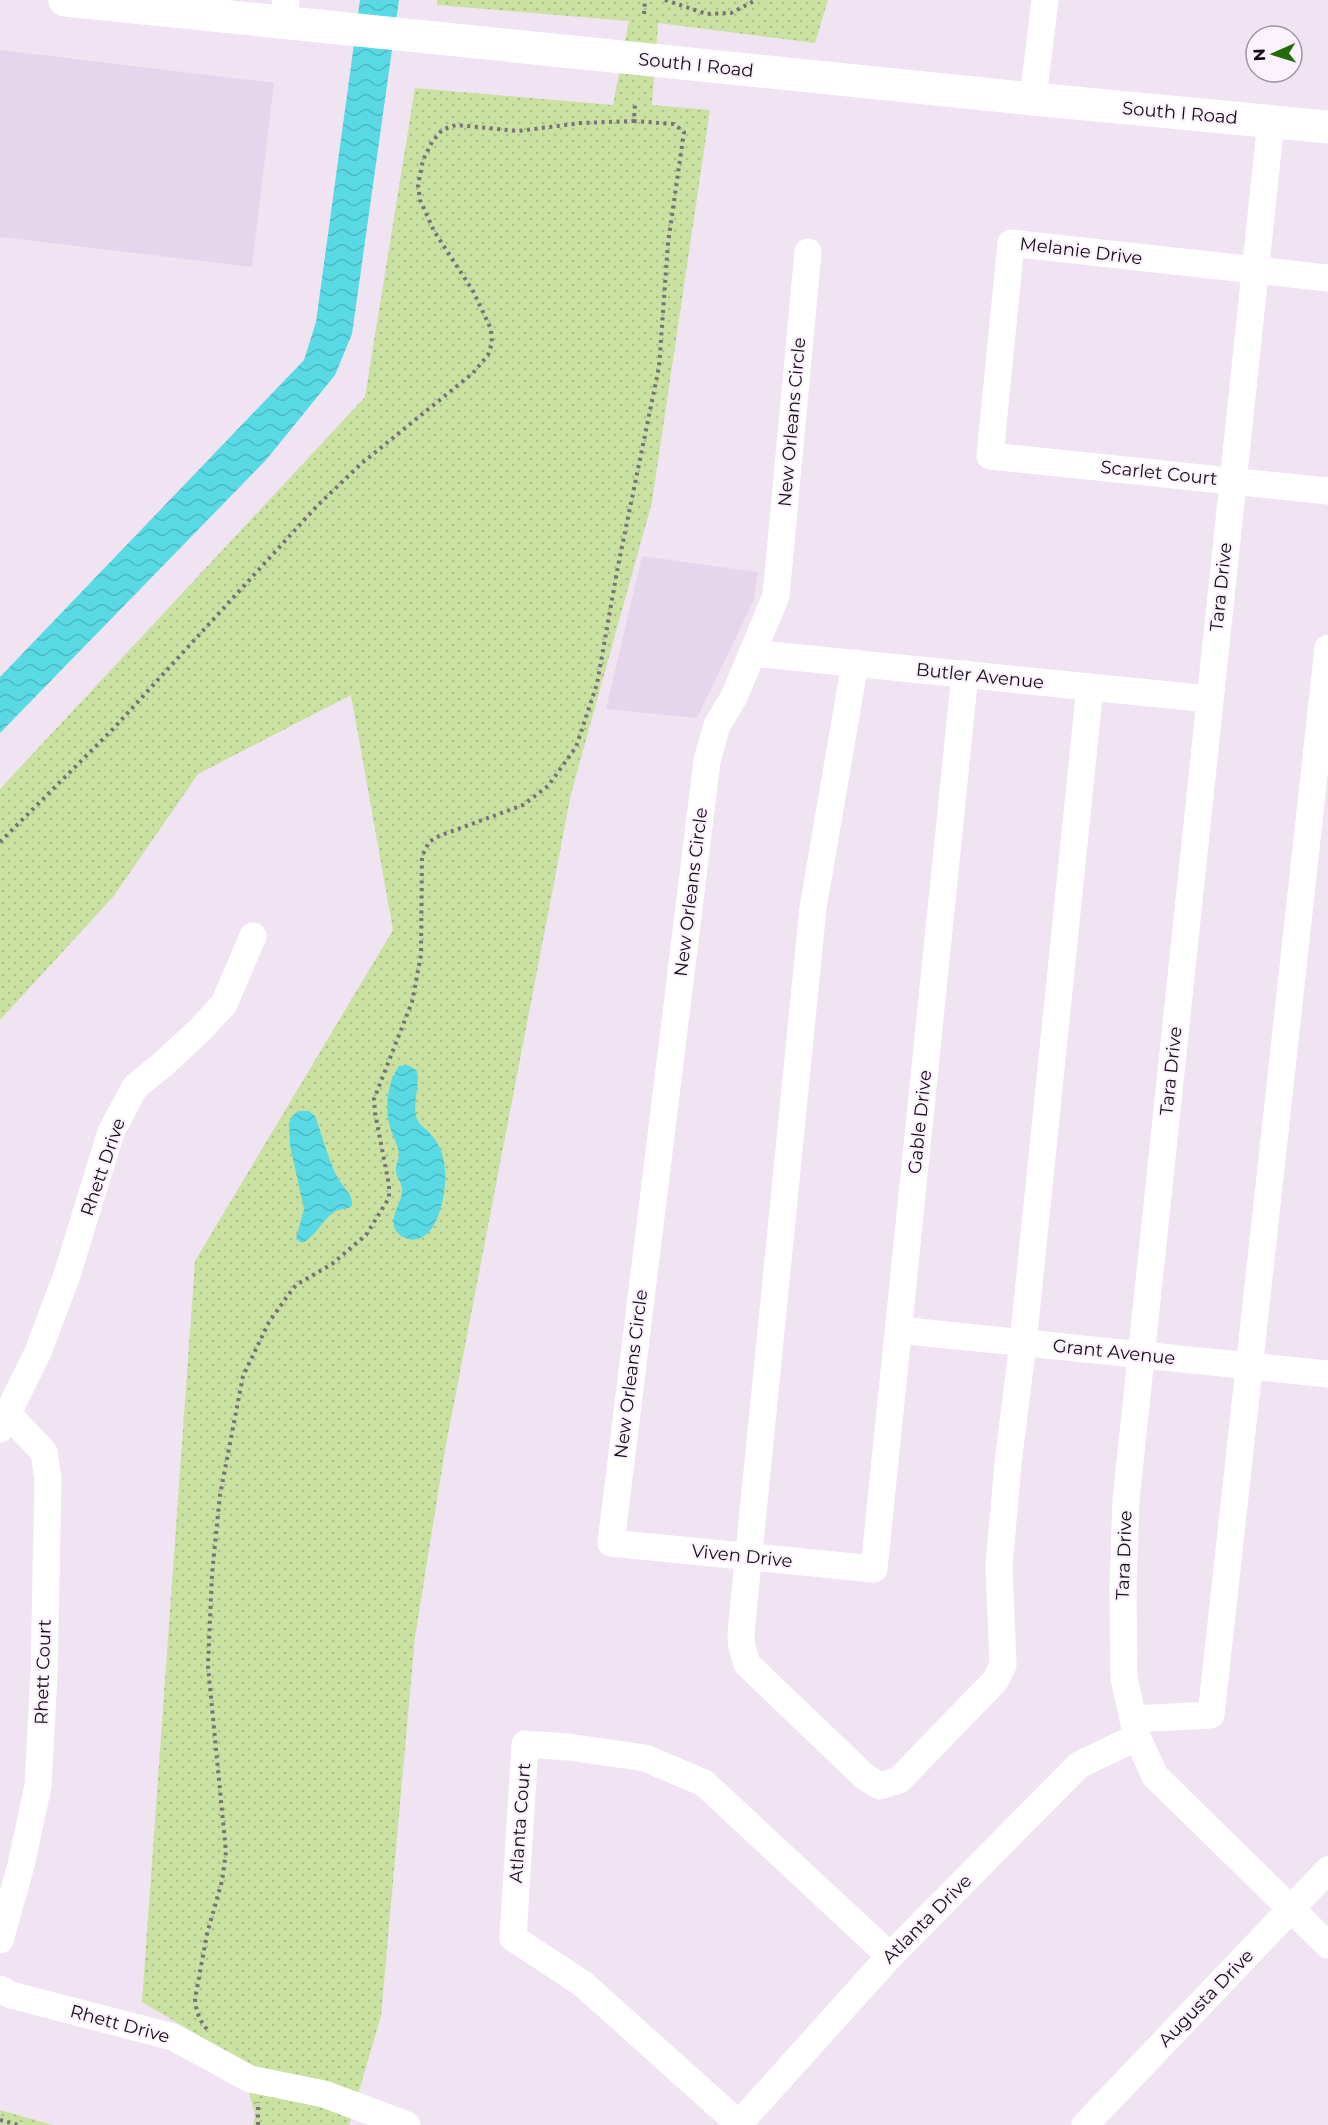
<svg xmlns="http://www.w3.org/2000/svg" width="1328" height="2125" viewBox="0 0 1328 2125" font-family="Montserrat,sans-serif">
  <defs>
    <pattern id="grass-dots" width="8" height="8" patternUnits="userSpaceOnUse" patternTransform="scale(1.5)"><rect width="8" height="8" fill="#cae1a1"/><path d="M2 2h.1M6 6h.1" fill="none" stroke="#acc08a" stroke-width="1.8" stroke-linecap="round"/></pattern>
    <pattern id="water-waves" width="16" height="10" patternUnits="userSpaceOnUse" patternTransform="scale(1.5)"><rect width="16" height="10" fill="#58d9e4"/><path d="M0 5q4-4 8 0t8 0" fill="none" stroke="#4cb9c3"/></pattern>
  </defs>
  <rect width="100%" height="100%" fill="#f0e4f3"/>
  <g fill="#e6d6eb">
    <polygon points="0,50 274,83 252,267 0,237"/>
    <polygon points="642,556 758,572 754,600 697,718 606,709"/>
  </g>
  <g fill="url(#grass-dots)">
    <polygon points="437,0 828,0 815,43 658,23 652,105 710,110 652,502 571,794 445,1450 415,1637 381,2016 349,2125 253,2125 255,2115 240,2060 142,2002 195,1261 393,930 351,695 198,774 113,897 0,1020 0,789 365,397 415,88 613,105 629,21 437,5"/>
    <polygon points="0,2110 53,2125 0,2125"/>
  </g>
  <g fill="url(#water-waves)">
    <polygon points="360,0 399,0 352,334 335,375 266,460 0,733 0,677 304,360 316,322"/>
    <path d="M408,1065L417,1071C420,1086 413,1101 416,1116C418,1126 428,1129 433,1137C440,1145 445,1160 445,1171C447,1191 438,1245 409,1239C403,1238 397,1234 395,1229C389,1216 403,1202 402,1189C402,1183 397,1178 396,1172C395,1165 399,1160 399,1154C398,1144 391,1133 389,1123C385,1105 388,1081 399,1066Z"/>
    <path d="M299,1111H309L315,1116C322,1135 330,1167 341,1183C346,1191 355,1197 351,1207C346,1209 340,1209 336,1211C322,1219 316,1237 302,1243L296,1239L304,1209L290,1145L289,1123L292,1116Z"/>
  </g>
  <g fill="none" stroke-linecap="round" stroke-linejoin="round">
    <g stroke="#78707a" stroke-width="4" stroke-dasharray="3 4.5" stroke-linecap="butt">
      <polyline points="665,0 707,14 731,13 756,0"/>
      <polyline points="644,14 645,0"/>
      <polyline points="0,842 113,729 317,506 362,463 473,373 488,355 492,343 491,329 473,291 434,231 420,200 418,185 423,160 432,142 442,130 456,125 518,131 581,123 634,121"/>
      <path d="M207,2029C199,2020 196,2011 195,1999L207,1934L222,1881L226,1852L208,1666L212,1574L220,1495L243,1376L269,1322L286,1298L296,1285L332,1264L366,1235L389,1198V1185L375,1113L374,1099L412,1002L421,955L422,856L429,842L439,836L523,805L548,786L576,747L597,684L618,566L659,367L668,243L684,132L674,124L634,121L635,103"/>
      <polyline points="0,2120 19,2125"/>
      <polyline points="258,2125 258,2102"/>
    </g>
    <g stroke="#fff" stroke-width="27">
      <polyline points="283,22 286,0"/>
      <polyline points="1033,99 1045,0"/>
      <polyline points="1271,121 1126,1500 1123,1586 1124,1678 1137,1737 1155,1776 1328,1945"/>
      <polyline points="808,252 776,596 734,697 717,725 707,761 611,1543 874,1569 965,674"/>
      <polyline points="1328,278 1011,243 990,456 1328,491"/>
      <polyline points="752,653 1209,699"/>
      <polyline points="855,663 813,908 741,1633 742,1647 747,1664 864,1776 880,1786 899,1780 995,1681 1003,1665 999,1566 1008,1463 1023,1343 1090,687"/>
      <polyline points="899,1330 1328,1374"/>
      <polyline points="0,1429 38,1352 67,1275 111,1132 135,1087 162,1065 199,1031 224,1004 253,936"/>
      <polyline points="1133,1719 1211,1715 1328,648"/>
      <polyline points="0,1940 21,1865 38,1786 44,1673 48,1479 44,1452 9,1415"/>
      <polyline points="0,1989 11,1995 173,2037 250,2079 324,2094 407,2125"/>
      <polyline points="739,2124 583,1984 513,1938 525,1744 568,1747 645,1758 704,1783 890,1956"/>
      <polyline points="738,2125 890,1956 1079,1765 1137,1737"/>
      <polyline points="1085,2125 1328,1870"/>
    </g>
    <polyline stroke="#fff" stroke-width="33" points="65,0 1033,99 1328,127"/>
  </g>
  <g text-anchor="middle" stroke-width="4.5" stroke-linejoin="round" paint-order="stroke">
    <g font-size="18" fill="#110d12" stroke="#fbf2fe">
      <text transform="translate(696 65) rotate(6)" y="6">South I Road</text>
      <text transform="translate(1180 113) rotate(5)" y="6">South I Road</text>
      <text transform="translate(1081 251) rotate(7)" y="6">Melanie Drive</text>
      <text transform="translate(792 422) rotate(-85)" y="6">New Orleans Circle</text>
      <text transform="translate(1159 473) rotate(6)" y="6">Scarlet Court</text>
      <text transform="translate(1221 587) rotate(-84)" y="6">Tara Drive</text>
      <text transform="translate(980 676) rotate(6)" y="6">Butler Avenue</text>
      <text transform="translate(691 892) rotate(-83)" y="6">New Orleans Circle</text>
      <text transform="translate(1171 1071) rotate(-84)" y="6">Tara Drive</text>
      <text transform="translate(920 1122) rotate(-84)" y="6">Gable Drive</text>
      <text transform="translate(103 1167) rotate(-71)" y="6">Rhett Drive</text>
      <text transform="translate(1114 1352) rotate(6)" y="6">Grant Avenue</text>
      <text transform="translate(631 1374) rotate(-83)" y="6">New Orleans Circle</text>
      <text transform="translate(1124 1555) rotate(-88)" y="6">Tara Drive</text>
      <text transform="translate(742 1556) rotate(6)" y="6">Viven Drive</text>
      <text transform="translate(43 1672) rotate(-88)" y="6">Rhett Court</text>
      <text transform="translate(520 1823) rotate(-86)" y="6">Atlanta Court</text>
      <text transform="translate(927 1919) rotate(-45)" y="6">Atlanta Drive</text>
      <text transform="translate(1206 1998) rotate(-46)" y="6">Augusta Drive</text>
      <text transform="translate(120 2024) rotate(15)" y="6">Rhett Drive</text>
    </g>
  </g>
  <g transform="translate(1274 54) rotate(267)"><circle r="28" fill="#fbf2fe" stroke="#9d96a0" stroke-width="1.5"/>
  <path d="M0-4.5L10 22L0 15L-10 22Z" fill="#246c0b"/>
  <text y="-9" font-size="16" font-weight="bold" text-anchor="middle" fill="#110d12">N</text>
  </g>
</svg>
